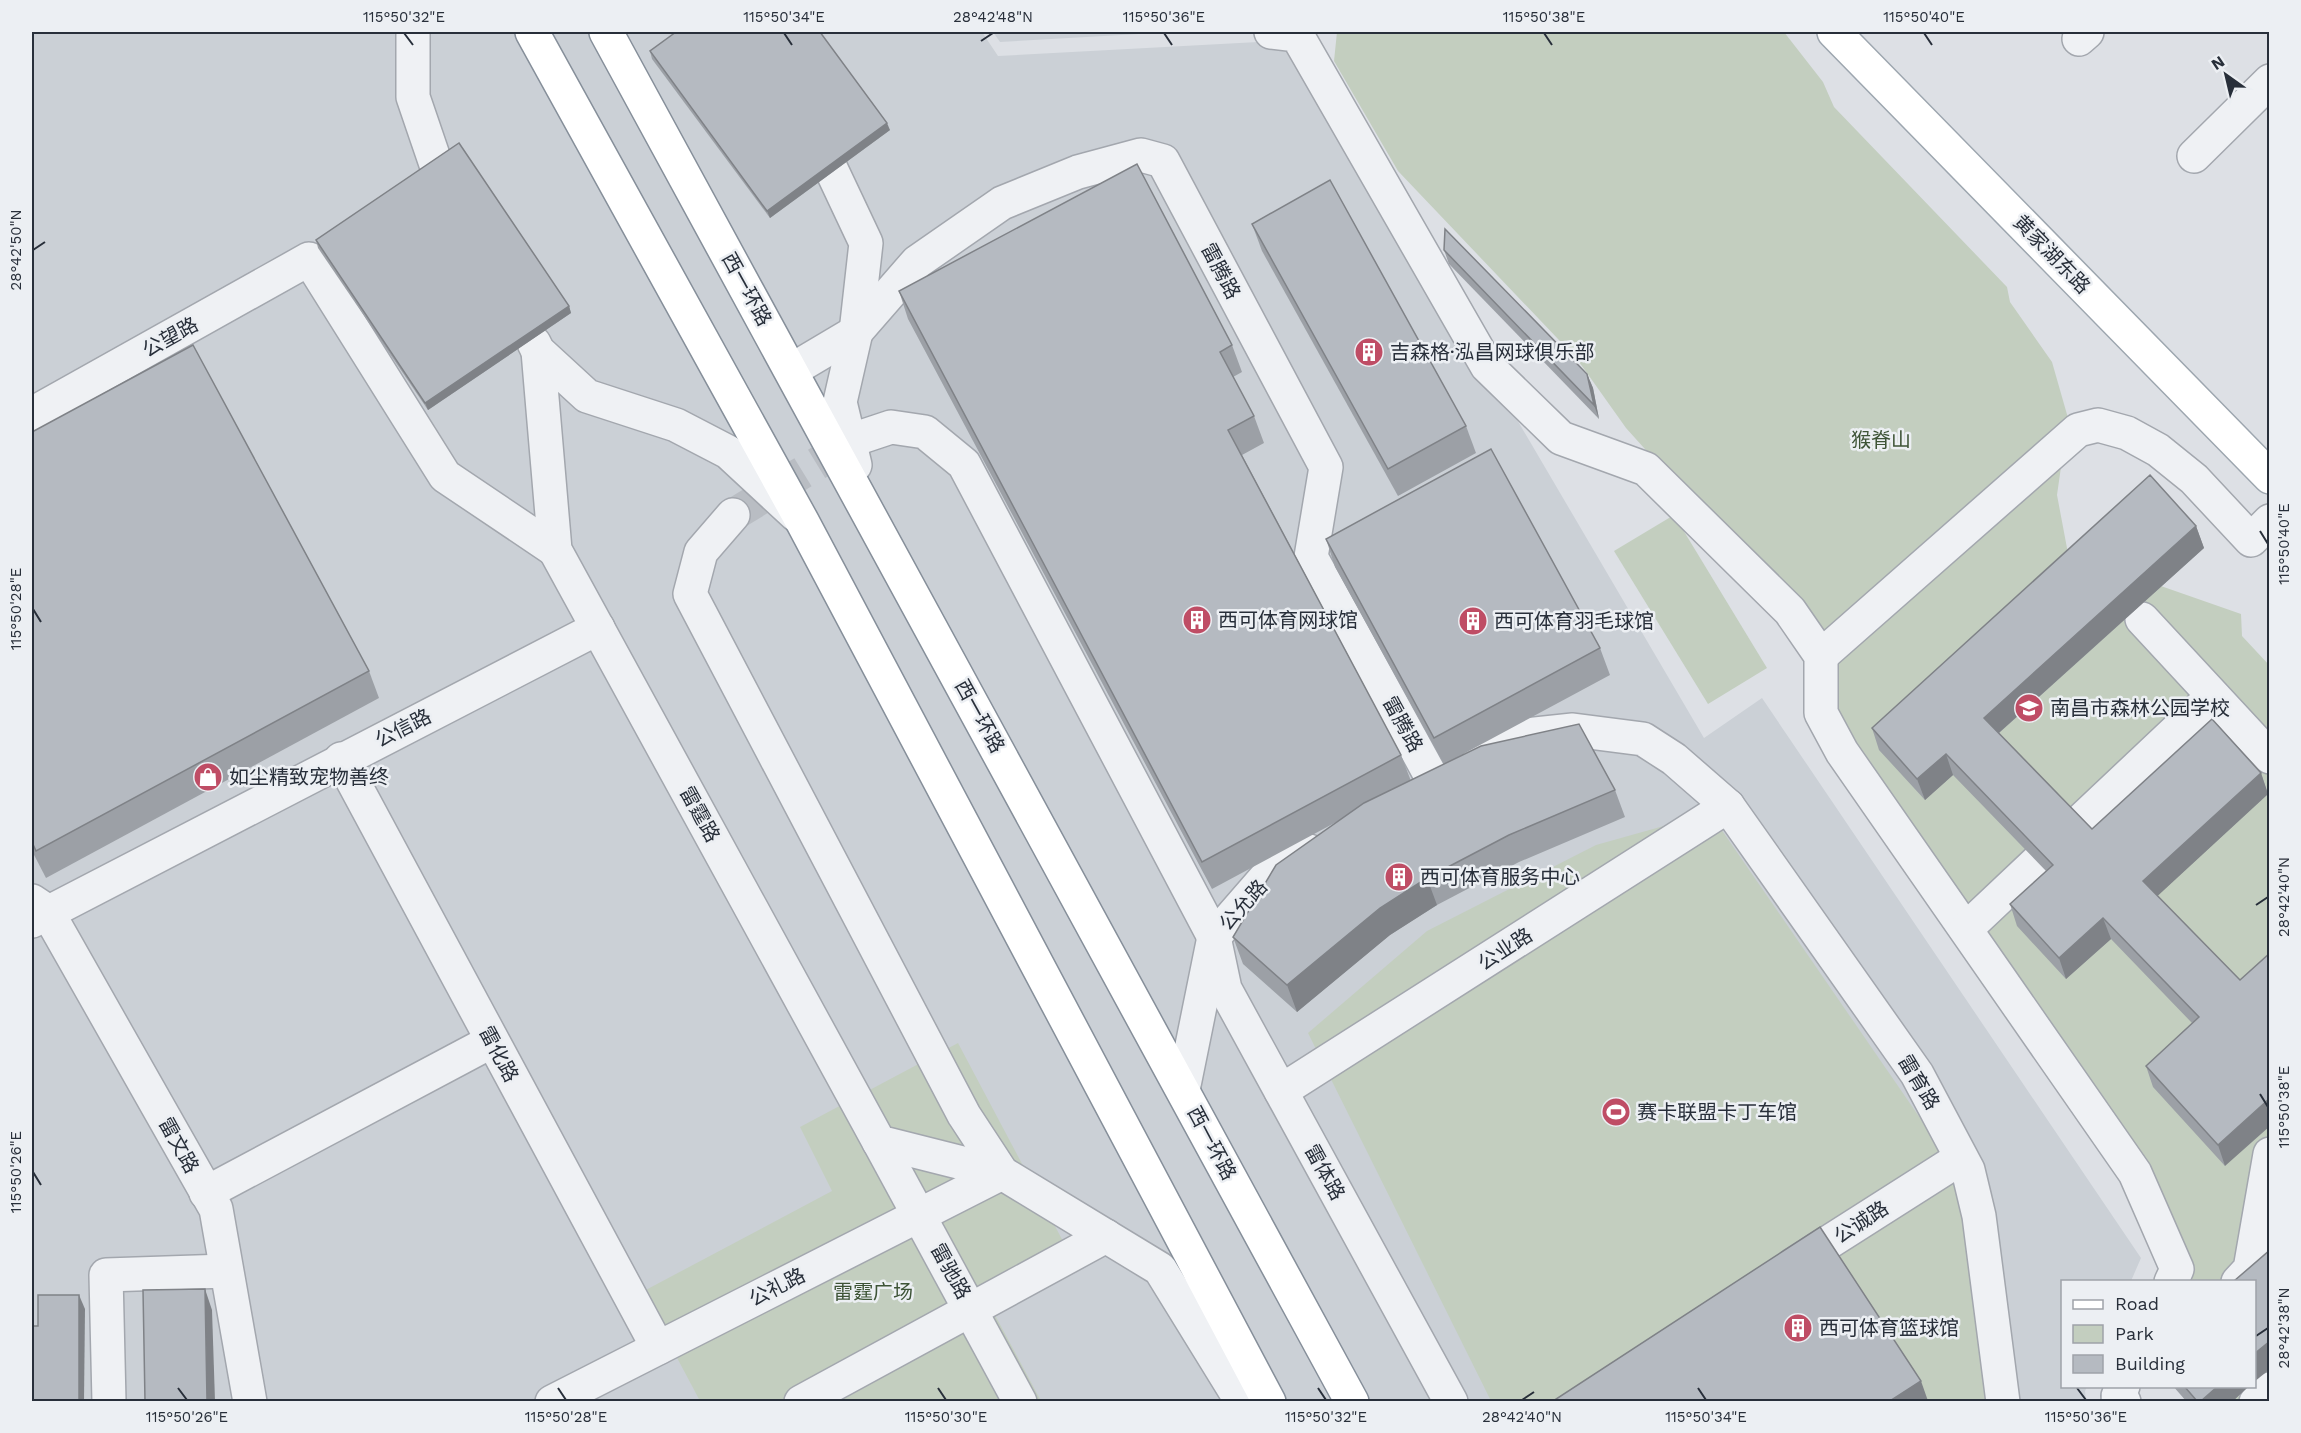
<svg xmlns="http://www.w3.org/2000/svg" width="2301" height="1433" viewBox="0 0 2301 1433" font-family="'Work Sans','Noto Sans SC',sans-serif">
  <rect width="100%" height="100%" fill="#dde0e5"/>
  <g fill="#cbd0d6">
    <polygon points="32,32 982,32 998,56 1294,40 1704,738 1762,698 2141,1258 2131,1281 2062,1282 2062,1386 2087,1387 2085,1391 2086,1401 32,1401"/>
    <polygon points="993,32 1174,32 1000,42"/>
  </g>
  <g fill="#c3cebf">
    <polygon points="1337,32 1784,32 1823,82 1834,107 2007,287 2010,302 2052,362 2068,418 2057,495 2070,564 2158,585 2241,614 2242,636 2270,666 2269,1401 2217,1401 2254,1386 2254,1282 2192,1281 2146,1172 1862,756 1744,559 1626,428 1577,359 1398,171 1334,61"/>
    <polygon points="1674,515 1767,668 1708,704 1614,551"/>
    <polygon points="1710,813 1982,1208 2018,1401 1491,1401 1308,1033 1427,931 1596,845"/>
    <polygon points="958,1043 1065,1245 981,1289 1041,1401 700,1401 642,1292 832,1191 800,1127"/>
  </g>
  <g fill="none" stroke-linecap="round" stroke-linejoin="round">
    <polyline stroke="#b9bdc3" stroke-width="33" stroke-dasharray="33 16" stroke-linecap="butt" points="733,515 859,438"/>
    <g stroke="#a3a7ae" stroke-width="36">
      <g id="minor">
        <polyline points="413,32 413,97 441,179 454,202"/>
        <polyline points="1271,32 1297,35 1487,366 1561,438 1646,469 1790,611 1821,656 1821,713 1842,752 2135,1173 2177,1269 2171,1282"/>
        <polyline points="2079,39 2087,32"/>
        <polyline points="809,133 825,156 866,243 856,332 840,402 855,465"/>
        <polyline points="2194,156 2270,81"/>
        <polyline points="534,343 538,351 587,396 676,425 728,452 796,515"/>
        <polyline points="538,351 555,550 879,1142 1002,1173"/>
        <polyline points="792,370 856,332 917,262 1002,203 1078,172 1141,155 1163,161 1326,467 1311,557 1432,778"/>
        <polyline points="32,414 309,259 445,476 555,550"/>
        <polyline points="861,437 891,427 925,432 964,464 1214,937 1225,989 1451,1402"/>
        <polyline points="733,515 701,552 690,594 964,1115 1002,1173 1160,1269 1242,1402"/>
        <polyline points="2142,619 2270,757"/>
        <polyline points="1821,656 2078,430 2098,425 2127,433 2158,450 2194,479 2251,540 2270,521"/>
        <polyline points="1480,756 1526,735 1573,730 1643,739 1674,759 1728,806 1917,1074 1968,1170 1979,1216 2003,1402"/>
        <polyline points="341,759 658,1348"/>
        <polyline points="32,901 47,911 216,1209 250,1402"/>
        <polyline points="32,921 598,628"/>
        <polyline points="1966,929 2213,696"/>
        <polyline points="1183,1090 1214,937 1267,876 1309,851"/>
        <polyline points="1281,1091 1728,806"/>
        <polyline points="879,1142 1020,1402"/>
        <polyline points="206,1193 492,1041"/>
        <polyline points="1793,1265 1961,1158"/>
        <polyline points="2238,1282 2250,1269 2270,1154"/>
        <polyline points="2123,1386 2118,1396 2124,1402"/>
        <polyline points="109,1402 106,1275 226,1271"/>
        <polyline points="552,1402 1002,1173"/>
        <polyline points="801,1402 1106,1236"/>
        <polyline points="2256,1402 2270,1389"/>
      </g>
    </g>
    <g stroke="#9da6af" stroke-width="36">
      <polyline id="major" points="1834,32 2270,477"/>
    </g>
    <g stroke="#868f9a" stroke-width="36">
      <g id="highway">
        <polyline points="532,32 802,521 1269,1402"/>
        <polyline points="606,32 1352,1402"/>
      </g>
    </g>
    <use href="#minor" stroke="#eff1f4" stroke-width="33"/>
    <use href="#major" stroke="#fff" stroke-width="33"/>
    <use href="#highway" stroke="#fff" stroke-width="33"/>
  </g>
  <g fill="#9ca0a6">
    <polygon points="650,51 890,130 770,218 652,59"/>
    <polygon points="1252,224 1466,426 1476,453 1398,496 1262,251"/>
    <polygon points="316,240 569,306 571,313 428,410 318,248"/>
    <polygon points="1444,250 1587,374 1593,388 1599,419 1449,264"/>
    <polygon points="899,291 1232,345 1242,372 1233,377 1254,416 1264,443 1242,455 1401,755 1411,781 1444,764 1335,567 1326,539 1600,648 1610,675 1452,760 1615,790 1625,817 1519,862 1437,905 1390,935 1297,1012 1243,964 1233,937 1340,820 1212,889 908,319"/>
    <polygon points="32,432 369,671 379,698 46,878 32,851"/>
    <polygon points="2196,526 2204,548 1999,733 2092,829 2261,773 2268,794 2157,896 2240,980 2225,1166 2153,1087 2146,1066 2192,1023 2111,939 2066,979 2017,926 2010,904 2046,871 1953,775 1925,800 1879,750 1872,728"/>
    <polygon points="2173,1386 2249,1386 2233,1401 2186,1401"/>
  </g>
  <g fill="#7f8287">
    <polygon points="887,123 890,130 770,218 767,211"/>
    <polygon points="569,306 571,313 428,410 425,403"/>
    <polygon points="1587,374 1593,388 1599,419 1594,405"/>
    <polygon points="2196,526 2204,548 1992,739 1984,718"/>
    <polygon points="1946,754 1953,775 1925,800 1917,779"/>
    <polygon points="2261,773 2268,794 2151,902 2143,881"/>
    <polygon points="1427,878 1437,905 1390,935 1297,1012 1287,985 1380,908"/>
    <polygon points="2103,918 2111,939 2066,979 2059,958"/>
    <polygon points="2270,1098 2270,1126 2225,1166 2218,1145"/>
    <polygon points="205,1289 212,1310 215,1401 207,1401"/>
    <polygon points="79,1295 85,1309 84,1401 79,1401"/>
    <polygon points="2270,1341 2270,1369 2254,1382 2254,1354"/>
    <polygon points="1921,1381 1928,1401 1890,1401"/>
    <polygon points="2218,1386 2249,1386 2233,1401 2201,1401"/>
  </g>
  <g fill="#b5bac1" stroke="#7f8287" stroke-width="1.5">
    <polygon points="676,32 820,32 887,123 767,211 650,51"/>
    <polygon points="459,143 569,306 425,403 316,240"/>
    <polygon points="1137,164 1232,345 1220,352 1254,416 1228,430 1401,755 1202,862 899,291"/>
    <polygon points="1330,180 1466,426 1388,469 1252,224"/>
    <polygon points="1445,229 1587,374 1594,405 1444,250"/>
    <polygon points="193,345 369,671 36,851 32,842 32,432"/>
    <polygon points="1491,449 1600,648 1434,738 1326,539"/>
    <polygon points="2150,475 2196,526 1984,718 2092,829 2212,719 2261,773 2143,881 2240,980 2270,953 2270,1098 2218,1145 2146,1066 2199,1017 2103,918 2059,958 2010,904 2053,865 1946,754 1917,779 1872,728"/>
    <polygon points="1579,724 1615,790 1509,835 1427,878 1380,908 1287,985 1233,937 1276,865 1364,803 1481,746"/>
    <polygon points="1820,1227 1921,1381 1890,1401 1553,1401"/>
    <polygon points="2270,1250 2270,1341 2254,1354 2254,1281 2234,1281"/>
    <polygon points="205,1289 207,1401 145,1401 143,1290"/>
    <polygon points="38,1295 79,1295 79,1401 32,1401 32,1326 38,1326"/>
    <polygon points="2184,1386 2218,1386 2201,1401 2197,1401"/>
  </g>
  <path fill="none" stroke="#282f3a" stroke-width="2" d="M404,33L413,45M784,33L792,45M1164,33L1172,45M1544,33L1552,45M1924,33L1932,45M981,41L993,33M33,250L45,242M2260,531L2268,544M33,609L41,622M2256,905L2268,897M2260,1094L2268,1107M33,1172L41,1185M2256,1336L2268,1328M178,1388L187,1400M558,1388L566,1400M938,1388L946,1400M1318,1388L1326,1400M1698,1388L1706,1400M2077,1388L2086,1400M1522,1400L1534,1392"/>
  <defs>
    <g id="building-disc" transform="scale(1.5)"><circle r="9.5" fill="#bf4d65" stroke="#eceff3"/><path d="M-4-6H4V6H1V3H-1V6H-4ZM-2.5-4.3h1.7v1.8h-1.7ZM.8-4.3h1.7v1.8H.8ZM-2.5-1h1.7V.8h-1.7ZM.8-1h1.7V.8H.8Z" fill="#fff"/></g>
    <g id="school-disc" transform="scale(1.5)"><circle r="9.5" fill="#bf4d65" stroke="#eceff3"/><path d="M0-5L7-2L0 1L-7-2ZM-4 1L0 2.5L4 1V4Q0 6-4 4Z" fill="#fff"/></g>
    <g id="shop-disc" transform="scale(1.5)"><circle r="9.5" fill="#bf4d65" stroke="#eceff3"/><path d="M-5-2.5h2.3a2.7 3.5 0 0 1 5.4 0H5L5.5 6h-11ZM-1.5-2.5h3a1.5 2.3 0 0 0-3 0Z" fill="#fff"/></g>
    <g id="stadium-disc" transform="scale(1.5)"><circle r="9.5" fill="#bf4d65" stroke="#eceff3"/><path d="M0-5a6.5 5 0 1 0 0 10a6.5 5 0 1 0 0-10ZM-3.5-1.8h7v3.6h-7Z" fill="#fff"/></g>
  </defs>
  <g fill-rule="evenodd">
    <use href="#building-disc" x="1369" y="352"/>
    <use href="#building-disc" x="1197" y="620"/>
    <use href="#building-disc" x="1473" y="621"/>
    <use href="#school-disc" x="2029" y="708"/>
    <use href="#shop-disc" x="208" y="777"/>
    <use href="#building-disc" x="1399" y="877"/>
    <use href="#stadium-disc" x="1616" y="1112"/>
    <use href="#building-disc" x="1798" y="1328"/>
  </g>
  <g text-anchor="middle" stroke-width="5" stroke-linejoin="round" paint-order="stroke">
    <g font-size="20" fill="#282f3a" stroke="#eceff3">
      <text transform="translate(2052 254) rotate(46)" y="7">黄家湖东路</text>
      <text transform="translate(1221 271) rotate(62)" y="7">雷腾路</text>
      <text transform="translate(747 289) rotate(61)" y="7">西一环路</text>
      <text transform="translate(170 337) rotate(-29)" y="7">公望路</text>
      <text transform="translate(980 716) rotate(61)" y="7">西一环路</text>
      <text transform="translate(1403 724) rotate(61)" y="7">雷腾路</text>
      <text transform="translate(403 728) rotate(-27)" y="7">公信路</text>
      <text transform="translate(700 814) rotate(61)" y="7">雷霆路</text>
      <text transform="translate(1243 905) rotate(-48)" y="7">公允路</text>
      <text transform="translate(1505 949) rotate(-33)" y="7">公业路</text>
      <text transform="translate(499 1054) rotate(62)" y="7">雷化路</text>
      <text transform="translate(1919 1082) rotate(59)" y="7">雷育路</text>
      <text transform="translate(1212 1143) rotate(62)" y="7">西一环路</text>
      <text transform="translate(179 1145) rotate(61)" y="7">雷文路</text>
      <text transform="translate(1325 1172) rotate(61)" y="7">雷体路</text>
      <text transform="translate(1861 1222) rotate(-33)" y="7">公诚路</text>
      <text transform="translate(951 1271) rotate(61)" y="7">雷驰路</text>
      <text transform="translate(777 1287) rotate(-27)" y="7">公礼路</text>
    </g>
    <g font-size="20" fill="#282f3a" stroke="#eceff3" text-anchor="start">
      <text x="1390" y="359">吉森格·泓昌网球俱乐部</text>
      <text x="1218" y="627">西可体育网球馆</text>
      <text x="1494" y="628">西可体育羽毛球馆</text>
      <text x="2050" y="715">南昌市森林公园学校</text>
      <text x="229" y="784">如尘精致宠物善终</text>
      <text x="1420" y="884">西可体育服务中心</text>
      <text x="1637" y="1119">赛卡联盟卡丁车馆</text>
      <text x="1819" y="1335">西可体育篮球馆</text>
    </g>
    <g font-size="20" fill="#3e5437" stroke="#eceff3">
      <text x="1881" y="447">猴脊山</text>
      <text x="873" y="1299">雷霆广场</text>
    </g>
  </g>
  <rect width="2301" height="1433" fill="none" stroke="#eceff3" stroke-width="66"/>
  <rect x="2061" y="1280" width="195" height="108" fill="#eceff3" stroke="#9ea2a9" stroke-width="1.5"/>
  <rect x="2073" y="1300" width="30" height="9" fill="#ffffff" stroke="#9ea2a9" stroke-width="1.5"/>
  <text x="2115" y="1310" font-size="18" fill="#282f3a">Road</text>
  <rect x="2073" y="1325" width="30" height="18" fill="#c3cebf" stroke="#9ea2a9" stroke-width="1.5"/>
  <text x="2115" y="1340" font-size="18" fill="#282f3a">Park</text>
  <rect x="2073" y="1355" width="30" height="18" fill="#b5bac1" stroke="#9ea2a9" stroke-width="1.5"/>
  <text x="2115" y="1370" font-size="18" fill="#282f3a">Building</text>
  <g transform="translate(2226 75) rotate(326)" stroke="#eceff3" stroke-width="4.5" paint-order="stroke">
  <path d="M0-4.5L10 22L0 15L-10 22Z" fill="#282f3a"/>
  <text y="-9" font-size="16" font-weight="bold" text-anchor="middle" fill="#282f3a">N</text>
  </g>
  <rect x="33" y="33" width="2235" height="1367" fill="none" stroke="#282f3a" stroke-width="2"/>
  <g font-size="15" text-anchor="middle" fill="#282f3a">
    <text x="404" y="22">115°50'32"E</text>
    <text x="784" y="22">115°50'34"E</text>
    <text x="993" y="22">28°42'48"N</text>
    <text x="1164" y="22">115°50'36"E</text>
    <text x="1544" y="22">115°50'38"E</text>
    <text x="1924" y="22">115°50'40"E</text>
    <text transform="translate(16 250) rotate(-90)" y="5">28°42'50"N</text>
    <text transform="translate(2284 544) rotate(-90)" y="5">115°50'40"E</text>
    <text transform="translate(16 609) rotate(-90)" y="5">115°50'28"E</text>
    <text transform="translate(2284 897) rotate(-90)" y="5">28°42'40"N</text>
    <text transform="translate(2284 1107) rotate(-90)" y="5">115°50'38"E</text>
    <text transform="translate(16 1172) rotate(-90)" y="5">115°50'26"E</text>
    <text transform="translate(2284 1328) rotate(-90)" y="5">28°42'38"N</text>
    <text x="187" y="1422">115°50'26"E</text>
    <text x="566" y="1422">115°50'28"E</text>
    <text x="946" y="1422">115°50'30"E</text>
    <text x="1326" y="1422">115°50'32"E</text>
    <text x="1522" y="1422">28°42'40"N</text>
    <text x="1706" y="1422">115°50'34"E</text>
    <text x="2086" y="1422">115°50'36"E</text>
  </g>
</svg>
